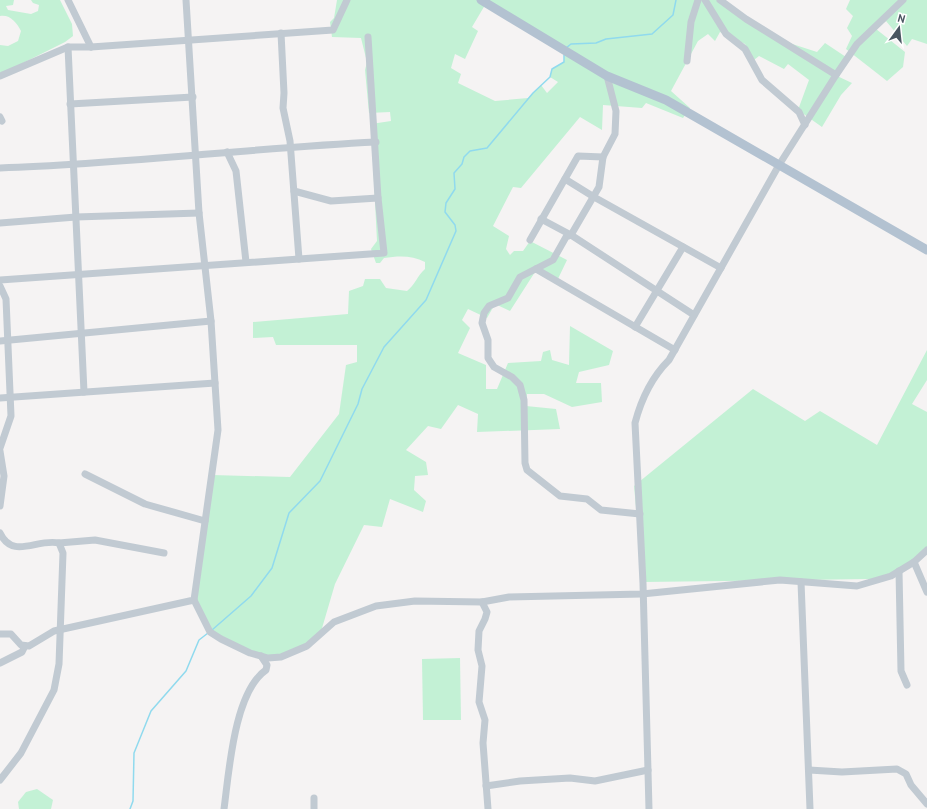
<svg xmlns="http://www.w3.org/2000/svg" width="927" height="809" viewBox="0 0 927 809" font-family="'PT Sans',sans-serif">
  <rect width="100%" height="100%" fill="#f5f3f3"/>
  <g fill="#c3f1d5" fill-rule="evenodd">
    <path d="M0,0H14L13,5L6,6L8,10L31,14L38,11L39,5L33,3L31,0H60L72,24L73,36L65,42L3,73L0,72V45L8,46L18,41L21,31C17,23 10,14 0,16Z"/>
    <path d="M337,0H721L783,41L817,52L825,43L849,59L835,75L852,83L841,95L822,127L798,110L809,80L788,64L784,69L759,56L754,60L745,44L720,32L715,41L708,34L698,41L671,91L690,108L683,118L646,103L642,108L603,105L602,130L580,117L521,188L513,187L493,226L509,236L506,249L510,255L514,251H523L530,241L567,260L556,283L535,272L510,311L495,304L487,318L468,309L462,320L470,328L458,353L486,365V389H497L508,363L541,361L543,352L550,350L552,360L569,365L570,326L613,351L609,365L579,372L576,383H601L602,402L572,407L544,394H527L526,406L556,409L560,429L477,432L478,414L458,405L441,429L428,426L406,450L426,462L428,475L415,476L414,490L426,501L423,512L390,499L382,527L364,525L335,584L320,635L307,646L268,658L210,632L194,600L212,475L290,477L339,414L346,365L357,362V345H276L273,337L253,338V322L348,314L349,291L363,286L365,279H380L386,288L407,291C415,285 417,276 425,269V262C412,255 398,256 384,258L380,263H376L371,249L377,241L371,124L391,121L390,112L369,113L365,70L367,62L361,38L332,37L330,22L334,18ZM488,0L564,54V62L552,69L550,77L558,82L547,93L541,85L528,98L495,101L458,83L461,74L451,68L455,54L465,59L478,31L472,27Z"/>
    <polygon points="850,0 927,0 927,44 912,39 907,46 886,21 876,29 905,52 903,67 887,81 846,49 852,36 847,28 853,16 846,9"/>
    <polygon points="927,350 927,380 912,404 927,412 927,550 914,562 871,582 868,579 643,582 634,486 753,389 805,421 820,411 877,445"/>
    <polygon points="460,658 461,720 423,720 422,659"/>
    <polygon points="37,789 53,800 51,809 19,809 18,802 26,792"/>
  </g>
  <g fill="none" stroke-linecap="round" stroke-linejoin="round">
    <g stroke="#90daee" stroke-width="1.5">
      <polyline points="566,48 571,44 596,43 606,39 652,34 673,15 676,0"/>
      <polyline points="212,630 251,596 272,568 289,513 320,481 358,404 362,389 384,347 426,300 456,231 455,225 445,212 446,203 455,189 454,173 462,164 464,157 470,151 487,148 533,93 550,77 552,69 564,62 564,55"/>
      <polyline points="130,809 133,801 134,753 151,711 186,671 199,640 208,633"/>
    </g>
    <g stroke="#c1cad2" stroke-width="7">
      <polyline points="68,0 91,47"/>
      <polyline points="705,0 726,34 745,49 762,80 799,112 805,125"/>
      <polyline points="720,0 746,19 836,75"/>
      <polyline points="281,33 284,93 283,108 290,141 299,259"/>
      <polyline points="68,47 84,392"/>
      <polyline points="687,61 691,22 698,0"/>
      <polyline points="0,76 68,47 91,47 333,30 347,0"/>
      <polyline points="607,76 616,111 615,134 603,157 599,187 571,235 566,237 553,260 520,277 508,298 489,306 484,313 482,323 488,340 488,358 494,367 512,377 520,385 524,400 525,463 527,470 560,496 587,499 601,510 640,514"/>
      <polyline points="70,104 193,97"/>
      <polyline points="0,117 2,121"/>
      <polyline points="227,152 236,171 246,262"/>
      <path d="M0,168C126,164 250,148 376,142"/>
      <polyline points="565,179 594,197 721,268"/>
      <polyline points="294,191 331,201 378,198"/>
      <polyline points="541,219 571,235 694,315"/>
      <polyline points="0,223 76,217 199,213"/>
      <polyline points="530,240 578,156 603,157"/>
      <polyline points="536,269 675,350"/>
      <polyline points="0,280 384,253 378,198 368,37"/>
      <polyline points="0,286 6,299 11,416 0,448"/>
      <polyline points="635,327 683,247"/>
      <polyline points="0,341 211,321"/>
      <polyline points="0,398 215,383"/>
      <polyline points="0,451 4,476 0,506"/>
      <polyline points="85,474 145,504 205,521"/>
      <path d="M0,533C13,560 37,538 59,543L63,553L59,664L54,690L21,753L0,780"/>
      <polyline points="59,543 95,540 164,553"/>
      <polyline points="914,562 927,592"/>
      <polyline points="899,571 901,671 907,685"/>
      <polyline points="801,582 810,809"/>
      <polyline points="194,600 210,632 221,639 250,653 268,658 281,657 307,646 334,622 376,606 415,601 482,602 509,597 642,594 780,580 857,586 891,576 914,562 927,550"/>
      <polyline points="482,602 487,612 485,619 479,631 478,650 482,666 479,702 485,720 483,743 488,809"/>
      <polyline points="0,634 11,634 21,645 29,646 54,631 194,600 218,430 211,321 199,213 186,0"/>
      <polyline points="0,663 22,652 25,646"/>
      <polyline points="809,770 842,772 897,769 906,774 911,785 927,804"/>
      <polyline points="486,786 520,781 570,778 595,781 648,770"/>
      <polyline points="314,798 314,809"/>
      <path d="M224,809C229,772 234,692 266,670L267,665L261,656"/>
      <path d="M649,809L643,583L635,423C641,400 652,377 669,360L779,165L836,75L857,44L903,0"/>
    </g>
    <polyline stroke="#b3c2d1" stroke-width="9" points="481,0 607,76 666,100 927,250"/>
  </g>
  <g transform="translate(899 28) rotate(15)" stroke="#ffffff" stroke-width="3" paint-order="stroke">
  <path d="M0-3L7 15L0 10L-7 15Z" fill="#4a5661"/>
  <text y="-6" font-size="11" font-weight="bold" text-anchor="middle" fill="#4a5661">N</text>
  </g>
</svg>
